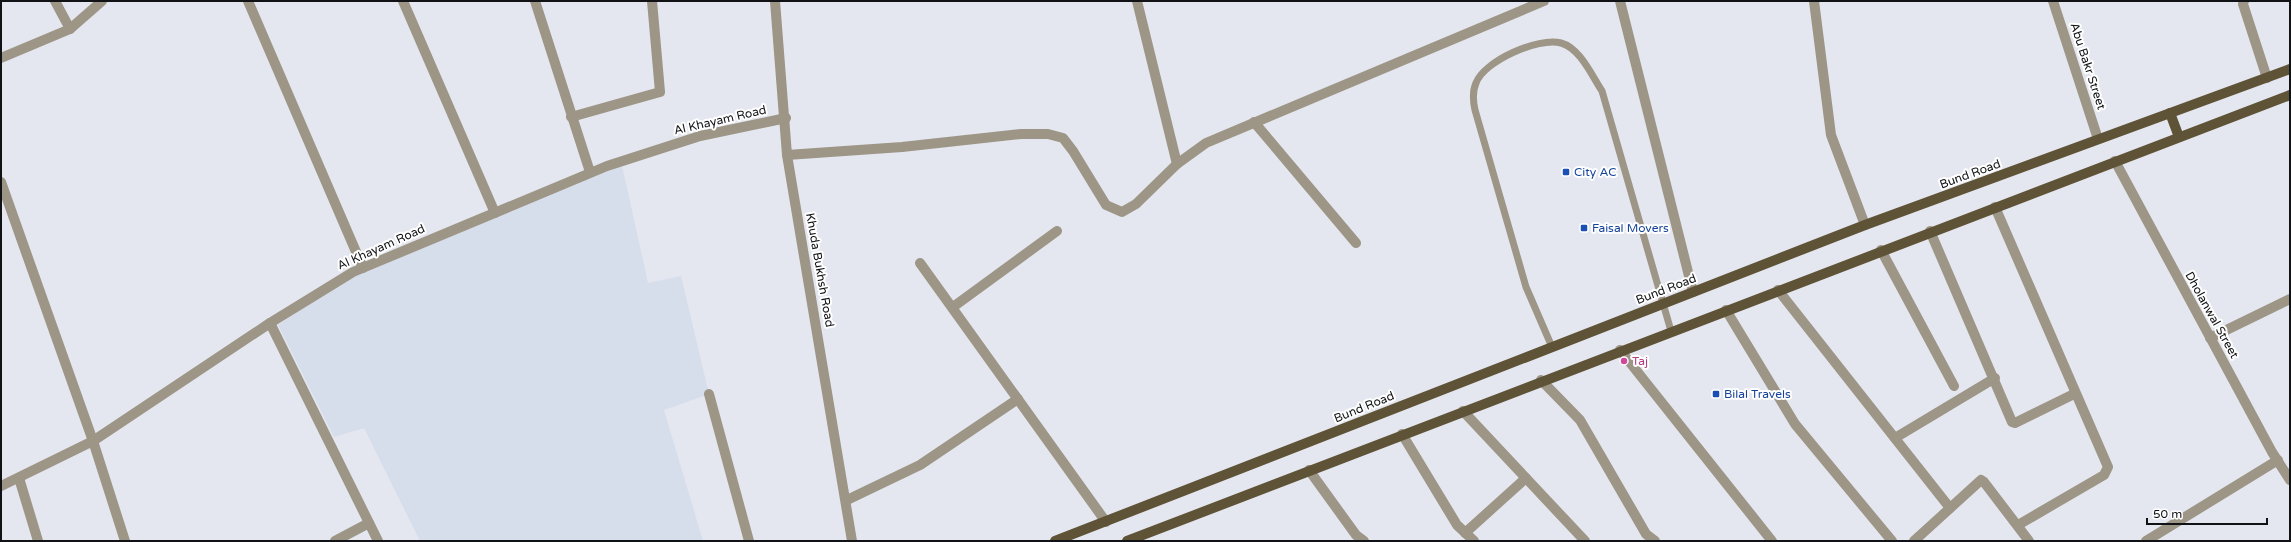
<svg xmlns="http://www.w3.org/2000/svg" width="2291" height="542" viewBox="0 0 2291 542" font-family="'Varela Round',sans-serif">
  <rect width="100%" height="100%" fill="#e4e7ef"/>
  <polygon fill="#d6ddeb" points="621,161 648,283 681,276 709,394 664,410 703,541 420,541 364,428 334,437 278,325 363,268"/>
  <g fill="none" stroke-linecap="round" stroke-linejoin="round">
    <path stroke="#9d9586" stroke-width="7" d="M1552,347L1526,287L1475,110C1473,101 1472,92 1476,83C1484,61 1538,37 1561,43C1580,48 1592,76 1602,91L1671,331"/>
    <g stroke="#9d9586" stroke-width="10">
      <polyline points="55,1 70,29"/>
      <polyline points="248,1 363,268"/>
      <polyline points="403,1 495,213"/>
      <polyline points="535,1 590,172"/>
      <polyline points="1137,1 1177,164"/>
      <polyline points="1620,1 1693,292"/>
      <polyline points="1814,1 1831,135 1865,225"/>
      <polyline points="2244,1 2243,4 2267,78"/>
      <polyline points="1,58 70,29 102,1"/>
      <polyline points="571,117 660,92 652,1"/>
      <polyline points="1254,122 1356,243"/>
      <polyline points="787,155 902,147 1021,134 1048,134 1063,138 1073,151 1106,205 1122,212 1136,204 1177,164 1206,143 1544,1"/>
      <polyline points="1,182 93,441 125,541"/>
      <polyline points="1995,207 2108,467 2104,475 2018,525"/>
      <polyline points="1930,231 2012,422 2015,423 2074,394"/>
      <polyline points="1881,250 1954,386"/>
      <polyline points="920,263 1106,522"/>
      <polyline points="1778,290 1950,508"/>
      <polyline points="953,307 1057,231"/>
      <polyline points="1726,310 1795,424 1892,541"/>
      <polyline points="270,323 378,541"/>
      <polyline points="2210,338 2290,299"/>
      <polyline points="1620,350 1772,541"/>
      <polyline points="1541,380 1580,420 1646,534 1655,541"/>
      <polyline points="709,394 749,541"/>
      <polyline points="1463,411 1585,541"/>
      <polyline points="1402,434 1457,525 1474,541"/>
      <polyline points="1895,438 1995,378"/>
      <polyline points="1309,470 1356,535 1364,541"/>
      <polyline points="19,478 38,541"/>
      <polyline points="847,500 920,465 1018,399"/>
      <polyline points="1465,533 1526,478"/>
      <polyline points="335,541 369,523"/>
      <polyline points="1914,541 1981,480 1984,482 2029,541"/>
      <polyline points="2146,541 2278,460"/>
    </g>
    <g stroke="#9d9586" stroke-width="10">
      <polyline points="775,1 787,155 852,541"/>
      <polyline points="2053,1 2098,139"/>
      <polyline points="2115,161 2272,452 2290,480"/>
      <polyline points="1,486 93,441 270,323 353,272 607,166 700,136 786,118"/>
    </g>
    <g stroke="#5f5337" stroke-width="10">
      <polyline points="2170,113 2179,137"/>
      <polyline points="1055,541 1865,225 2290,69"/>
      <polyline points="1127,541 2290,95"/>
    </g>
  </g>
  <g fill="#1a4fb4" stroke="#fff" stroke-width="1.5">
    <rect x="1562" y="168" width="8" height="8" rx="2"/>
    <rect x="1580" y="224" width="8" height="8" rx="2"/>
    <rect x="1712" y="390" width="8" height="8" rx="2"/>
  </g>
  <circle fill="#d1479c" stroke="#fff" stroke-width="1.5" cx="1624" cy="361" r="4"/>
  <g text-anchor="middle" stroke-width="4" stroke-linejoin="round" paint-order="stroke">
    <g font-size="12" fill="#111215" stroke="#fff">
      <text transform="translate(2088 66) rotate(72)" y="4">Abu Bakr Street</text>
      <text transform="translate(720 120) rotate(-13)" y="4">Al Khayam Road</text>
      <text transform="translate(1970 174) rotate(-20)" y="4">Bund Road</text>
      <text transform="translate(381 247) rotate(-24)" y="4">Al Khayam Road</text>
      <text transform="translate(820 270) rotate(80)" y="4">Khuda Bukhsh Road</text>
      <text transform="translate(1666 289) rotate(-21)" y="4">Bund Road</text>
      <text transform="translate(2212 315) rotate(61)" y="4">Dholanwal Street</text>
      <text transform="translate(1364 407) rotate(-22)" y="4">Bund Road</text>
    </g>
    <g font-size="12" fill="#164399" stroke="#fff" text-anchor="start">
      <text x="1574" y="176">City AC</text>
      <text x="1592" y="232">Faisal Movers</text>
      <text x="1724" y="398">Bilal Travels</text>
    </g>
    <g font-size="12" fill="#b23c85" stroke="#fff" text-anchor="start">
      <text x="1632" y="365">Taj</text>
    </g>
  </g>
  <rect width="2291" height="542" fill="none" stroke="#111215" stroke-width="4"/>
  <path d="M2147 518v6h120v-6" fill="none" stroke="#111215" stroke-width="2"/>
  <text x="2153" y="518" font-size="12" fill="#111215" stroke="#ffffff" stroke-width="3" paint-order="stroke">50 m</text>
</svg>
